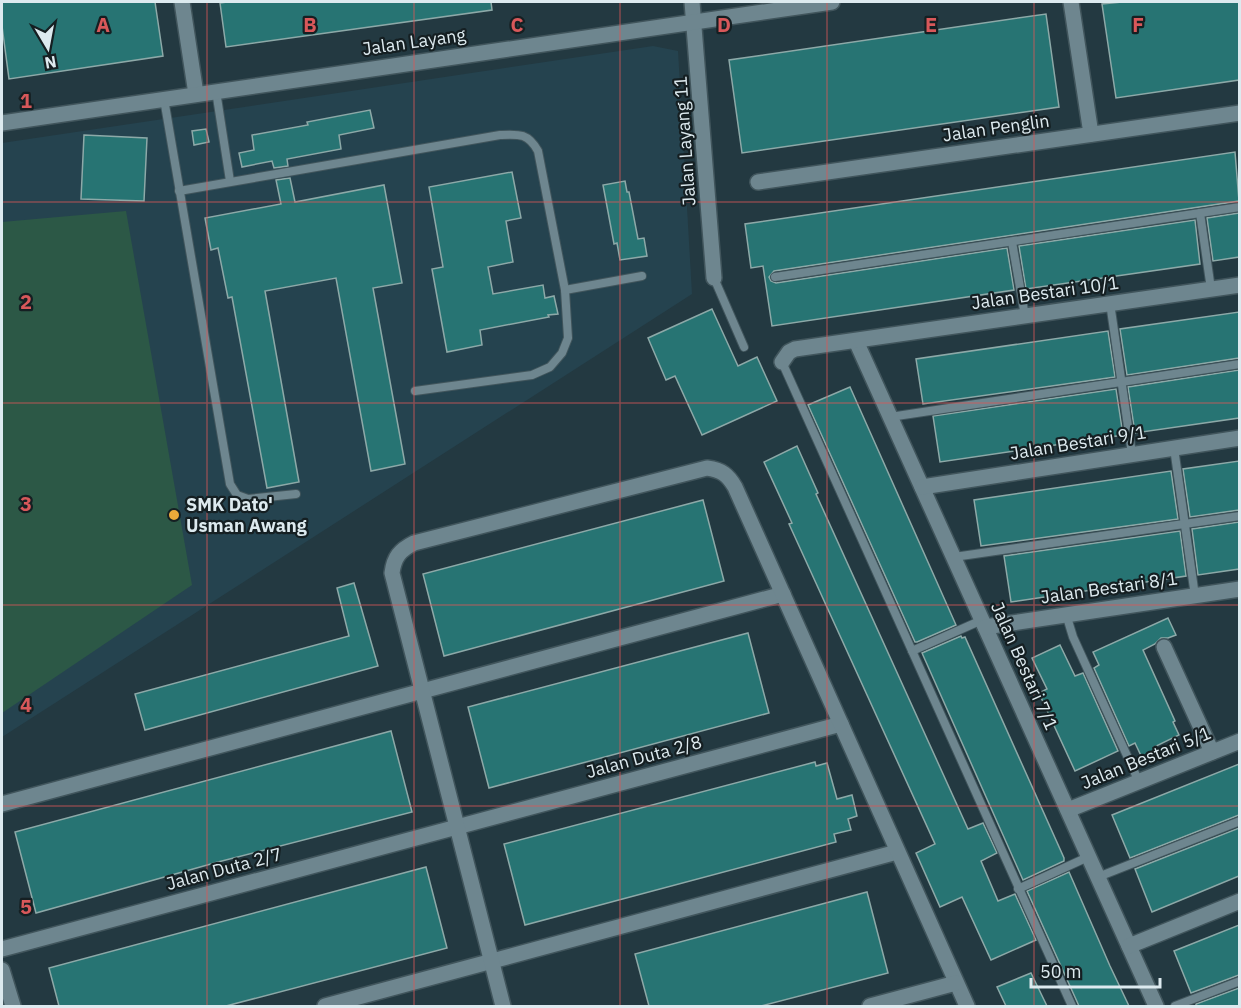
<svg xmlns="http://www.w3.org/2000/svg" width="1241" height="1008" viewBox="0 0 1241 1008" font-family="'IBM Plex Sans',sans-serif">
  <rect width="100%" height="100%" fill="#233941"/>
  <polygon fill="#25434f" points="653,46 678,51 692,294 2,737 2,143"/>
  <polygon fill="#2c5846" points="126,211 192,585 2,713 2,222"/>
  <g fill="#277473" stroke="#8da9a8" stroke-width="1.5">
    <polygon points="2,2 155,2 163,56 9,79 2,26"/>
    <polygon points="227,2 491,2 492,10 226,47 220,3"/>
    <polygon points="1122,2 1239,2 1239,80 1116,98 1102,4"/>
    <polygon points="1046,14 1059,107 742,153 729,60"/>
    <polygon points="370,110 374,128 339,135 341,149 287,159 288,166 274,168 272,161 242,167 239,153 254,150 252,135 308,125 307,122"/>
    <polygon points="206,129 209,142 194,145 192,131"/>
    <polygon points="84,135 147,138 144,201 81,199"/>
    <polygon points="1235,152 1239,201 774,271 769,277 771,281 776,283 1007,248 1014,290 772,326 763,266 751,268 745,224"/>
    <polygon points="512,172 521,218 506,221 513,262 488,267 493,294 543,285 545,298 554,296 558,314 548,315 549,317 480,330 482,345 447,352 432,269 443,267 429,187"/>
    <polygon points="290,178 295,202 384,185 402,283 373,288 405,464 371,471 336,278 265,291 299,482 267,488 232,297 228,298 218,248 211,250 205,218 281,204 276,180"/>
    <polygon points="625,181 627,192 629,192 638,239 644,238 647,256 620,260 617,243 614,244 603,185"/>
    <polygon points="1239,213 1239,257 1213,261 1207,218"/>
    <polygon points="1195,220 1200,264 1026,289 1019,246"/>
    <polygon points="712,309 738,366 757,357 777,401 702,435 675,376 666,380 648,338"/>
    <polygon points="1239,312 1239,358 1127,375 1120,329"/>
    <polygon points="1108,331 1115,377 923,404 916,359"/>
    <polygon points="1239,370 1239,418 1135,433 1128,387"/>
    <polygon points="850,387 956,625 917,642 915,642 808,405"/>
    <polygon points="1116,389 1123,435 940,462 933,416"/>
    <polygon points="797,446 818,493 816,494 968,829 983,823 997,853 981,861 998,901 1015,894 1036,940 991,960 962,897 940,907 916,853 935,844 789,524 792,523 764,462"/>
    <polygon points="1239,461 1239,510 1190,517 1183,469"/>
    <polygon points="1171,471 1178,519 981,546 974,500"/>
    <polygon points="703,500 724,581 444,656 423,574"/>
    <polygon points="1239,522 1239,569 1198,575 1192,529"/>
    <polygon points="1180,531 1186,576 1011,602 1004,556"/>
    <polygon points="354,583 378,666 145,730 135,694 349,636 337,588"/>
    <polygon points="1168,618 1176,635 1168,638 1161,638 1155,644 1143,650 1175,721 1173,722 1179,735 1154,747 1158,756 1144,762 1135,743 1129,746 1094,668 1099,665 1093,652"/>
    <polygon points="748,633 769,713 489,788 468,707"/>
    <polygon points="961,636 962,638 965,637 1064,858 1064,861 1023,880 922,653"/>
    <polygon points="1060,645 1075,676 1083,673 1118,751 1075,771 1039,693 1047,689 1032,658"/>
    <polygon points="391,731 412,812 218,862 36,913 15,832"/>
    <polygon points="815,762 816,766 827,763 837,799 852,795 857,816 848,819 851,830 834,834 836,842 525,925 504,844"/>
    <polygon points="1239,764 1239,815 1130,858 1112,815"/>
    <polygon points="1239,828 1239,876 1152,912 1135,869"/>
    <polygon points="426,867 447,948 226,1006 59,1006 49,968"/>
    <polygon points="1069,872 1110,966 1129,1006 1079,1006 1027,891"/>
    <polygon points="867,892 888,973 761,1006 649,1006 635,954"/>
    <polygon points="1239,925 1239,975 1191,993 1174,951"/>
    <polygon points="1031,973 1047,1006 1006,1006 997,987"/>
    <polygon points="1239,988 1239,1006 1196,1006 1196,1004"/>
  </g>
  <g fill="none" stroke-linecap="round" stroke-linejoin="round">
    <g stroke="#41555c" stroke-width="10">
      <g id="service">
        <polyline points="216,91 230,181"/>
        <polyline points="164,99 230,484 237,495 248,499 296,494"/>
        <path d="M179,191L500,135C519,134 528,133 538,151L565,290L568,338L562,353L550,367L532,375L415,391"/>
        <polyline points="1200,213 1211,289"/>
        <polyline points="1012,242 1025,316"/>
        <polyline points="775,277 1240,207"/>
        <polyline points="714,278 744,347"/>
        <polyline points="565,290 642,276"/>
        <polyline points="1110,303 1132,454"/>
        <polyline points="782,362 1072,1006"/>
        <polyline points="890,417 1240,364"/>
        <polyline points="1174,448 1195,596"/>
        <polyline points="954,557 1240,516"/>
        <polyline points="1066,614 1073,637 1139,782"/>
        <polyline points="912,651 982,620"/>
        <polyline points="1098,877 1240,821"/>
        <polyline points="1018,889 1088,857"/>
        <polyline points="1175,1006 1240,981"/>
      </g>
    </g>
    <g stroke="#41555c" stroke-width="18">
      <g id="minor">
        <polyline points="182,2 196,94"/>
        <polyline points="692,2 714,278"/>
        <polyline points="1071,2 1091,134"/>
        <polyline points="2,123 832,2"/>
        <polyline points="758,182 1240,113"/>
        <polyline points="856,341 1156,1006"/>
        <polyline points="782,362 789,352 795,349 1240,285"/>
        <polyline points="922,487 1240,438"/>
        <polyline points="985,627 1240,589"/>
        <polyline points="1164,647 1212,752"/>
        <polyline points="2,804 783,594"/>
        <polyline points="1068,810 1240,741"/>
        <polyline points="1129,946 1240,901"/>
        <polyline points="2,949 841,724"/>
        <polyline points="2,970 13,1006"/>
        <polyline points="325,1006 897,852"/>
        <path d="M503,1006L392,573C394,557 400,550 414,543L707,468C722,470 728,475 735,487L967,1006"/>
        <polyline points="870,1006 956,983"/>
      </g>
    </g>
    <use href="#service" stroke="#6e868f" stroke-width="8"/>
    <use href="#minor" stroke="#6e868f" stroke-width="15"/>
  </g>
  <path fill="none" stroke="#d8585a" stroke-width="1.5" stroke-opacity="0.55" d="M207,2V1006M414,2V1006M620,2V1006M827,2V1006M1034,2V1006M2,202H1240M2,403H1240M2,605H1240M2,806H1240"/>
  <circle fill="#eba939" stroke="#151f22" stroke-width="2" cx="174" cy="515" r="6"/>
  <g text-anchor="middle" stroke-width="4.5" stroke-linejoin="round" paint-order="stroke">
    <g font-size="18" fill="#ddeaef" stroke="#151f22">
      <text transform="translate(414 42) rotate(-8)" y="6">Jalan Layang</text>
      <text transform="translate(996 128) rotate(-8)" y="6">Jalan Penglin</text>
      <text transform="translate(685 141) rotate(-94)" y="6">Jalan Layang 11</text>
      <text transform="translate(1045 293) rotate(-8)" y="6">Jalan Bestari 10/1</text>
      <text transform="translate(1078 443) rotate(-9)" y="6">Jalan Bestari 9/1</text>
      <text transform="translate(1109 588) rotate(-8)" y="6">Jalan Bestari 8/1</text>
      <text transform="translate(1024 666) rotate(66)" y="6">Jalan Bestari 7/1</text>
      <text transform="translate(644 757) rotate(-15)" y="6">Jalan Duta 2/8</text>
      <text transform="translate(1146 758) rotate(-22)" y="6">Jalan Bestari 5/1</text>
      <text transform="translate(224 869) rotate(-15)" y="6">Jalan Duta 2/7</text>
    </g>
    <g font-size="18" font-weight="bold" fill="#ddeaef" stroke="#151f22" text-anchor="start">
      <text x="186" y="511">SMK Dato'<tspan x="186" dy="21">Usman Awang</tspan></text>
    </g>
  </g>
  <g font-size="20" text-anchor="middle" font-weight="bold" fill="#d8585a" stroke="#151f22" stroke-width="4.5" stroke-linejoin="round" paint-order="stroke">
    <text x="103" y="32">A</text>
    <text x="310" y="32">B</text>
    <text x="517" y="32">C</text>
    <text x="724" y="32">D</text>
    <text x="931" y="32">E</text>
    <text x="1138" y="32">F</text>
    <text x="26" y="108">1</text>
    <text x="26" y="309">2</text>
    <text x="26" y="511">3</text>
    <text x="26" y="712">4</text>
    <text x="26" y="914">5</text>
  </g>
  <rect width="1241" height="1008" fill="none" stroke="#ddeaef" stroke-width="6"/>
  <g transform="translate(48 48) rotate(170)" stroke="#151f22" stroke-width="4.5" paint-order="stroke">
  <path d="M0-4.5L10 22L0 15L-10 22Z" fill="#ddeaef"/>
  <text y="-9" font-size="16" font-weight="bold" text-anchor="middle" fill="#ddeaef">N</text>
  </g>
  <path d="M1031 978v9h129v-9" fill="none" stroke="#ddeaef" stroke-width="3"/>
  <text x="1040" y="978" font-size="18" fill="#ddeaef" stroke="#151f22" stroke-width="4.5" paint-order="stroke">50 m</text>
</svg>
